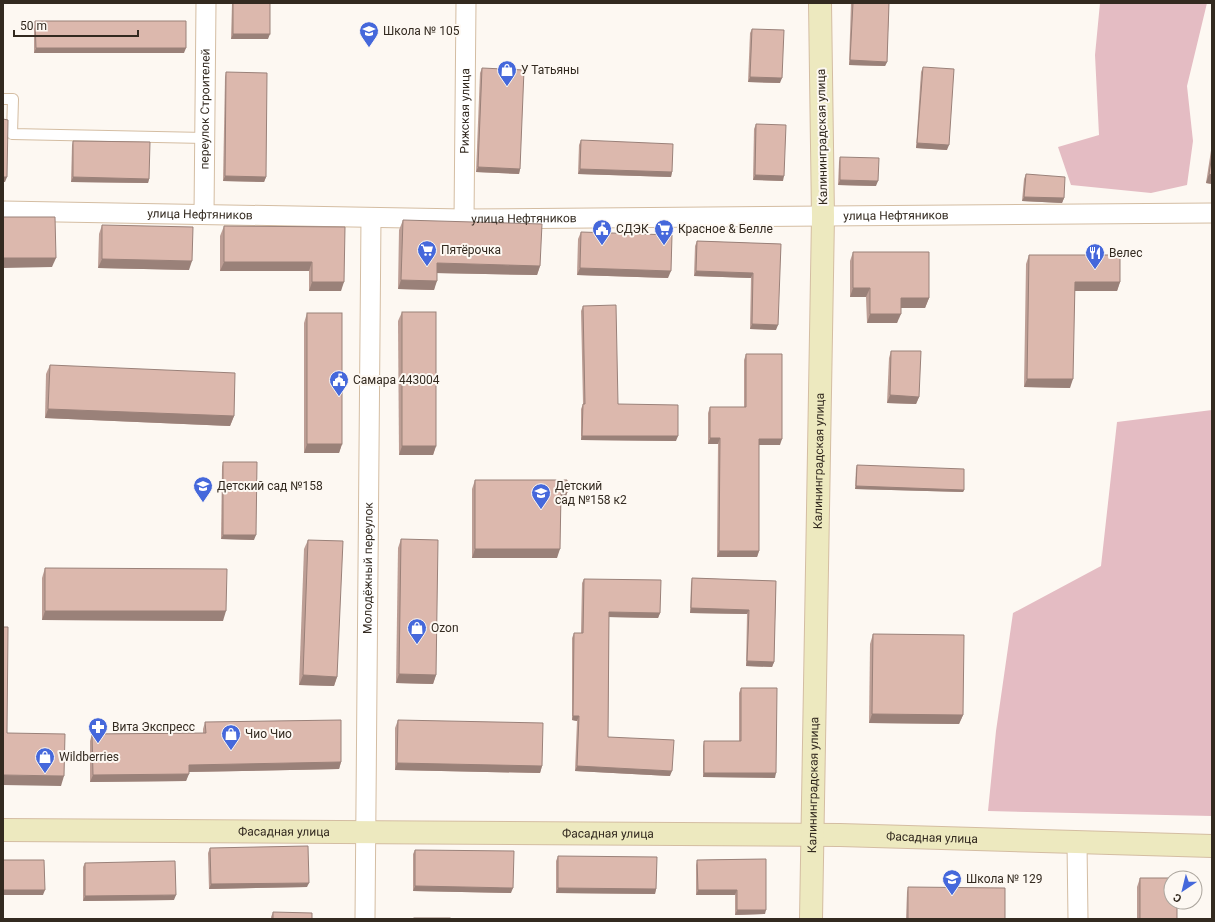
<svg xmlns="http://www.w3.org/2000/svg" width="1215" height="922" viewBox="0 0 1215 922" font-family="Roboto,sans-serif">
  <rect width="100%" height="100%" fill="#fdf8f2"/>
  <g fill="#e4bcc3">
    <polygon points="1100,3 1207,3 1187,86 1193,141 1187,185 1151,193 1071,185 1058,147 1099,135 1095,55"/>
    <polygon points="1212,410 1212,816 988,811 996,731 1013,613 1101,566 1117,422"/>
  </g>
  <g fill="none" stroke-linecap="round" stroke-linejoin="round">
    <g stroke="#d4bda2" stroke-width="12">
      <polyline id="lane" points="3,99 13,99 12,134 205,138"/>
    </g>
    <g stroke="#d4bda2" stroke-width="21">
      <g id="street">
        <path id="s1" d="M3,211L464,219L1212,213"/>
        <path id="s2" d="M204,214L206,3"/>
        <path id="s3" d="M464,219L466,3"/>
        <polyline points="1077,843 1078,919"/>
        <path id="s4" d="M365,919L371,218"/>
      </g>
    </g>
    <g stroke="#d4bda2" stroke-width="24">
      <g id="secondary">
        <path id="s5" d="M3,830L840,835L1212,846"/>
        <path id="s6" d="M811,919L823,217L820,3"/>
      </g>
    </g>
    <use href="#lane" stroke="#fff" stroke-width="10"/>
    <use href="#street" stroke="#fff" stroke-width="19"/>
    <use href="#secondary" stroke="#ede9bf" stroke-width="22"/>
  </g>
  <g fill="#bd9e95">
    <polygon points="232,3 270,3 268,39 231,39"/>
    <polygon points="851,3 889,3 887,62 885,66 849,65"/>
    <polygon points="35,21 184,53 34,53 34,26"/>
    <polygon points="752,29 780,83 748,82 750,33"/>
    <polygon points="923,67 947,150 916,148 921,72"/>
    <polygon points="482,68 520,169 519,174 476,172 480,73"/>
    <polygon points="226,72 266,177 264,182 223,181 225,77"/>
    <polygon points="756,124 783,181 753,180 754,129"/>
    <polygon points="581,140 672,172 671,177 578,174 579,145"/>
    <polygon points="73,141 149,179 148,183 71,182 72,145"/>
    <polygon points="1212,144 1212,184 1206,183"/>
    <polygon points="840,157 876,186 838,185 839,162"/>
    <polygon points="1026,174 1064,198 1062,203 1022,201 1024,179"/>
    <polygon points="403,220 540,266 537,275 437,273 434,290 398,289 399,230"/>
    <polygon points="102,225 189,270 98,268 99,234"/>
    <polygon points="224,226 345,227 341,291 309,291 309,271 220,271 220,236"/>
    <polygon points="581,232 668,278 577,275 578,239"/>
    <polygon points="697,241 781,244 776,330 750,329 751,278 694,276 695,246"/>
    <polygon points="853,252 929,298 925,308 901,308 897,323 867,323 866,297 850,297 850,261"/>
    <polygon points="1029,255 1120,282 1117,291 1075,291 1070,388 1024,387 1026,264"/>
    <polygon points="583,306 618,404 676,441 581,440 581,409 583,404 581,311"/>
    <polygon points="402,312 436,446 433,455 399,455 398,321"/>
    <polygon points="307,313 342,444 339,453 304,453 304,323"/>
    <polygon points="891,351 919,397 916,404 887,403 889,358"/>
    <polygon points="746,354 780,445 759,445 759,551 757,557 717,557 718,444 708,444 708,413 710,407 744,407 744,360"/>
    <polygon points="50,365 234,416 230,426 45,418 46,374"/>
    <polygon points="223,462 254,540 221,539 222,467"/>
    <polygon points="857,465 964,490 963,492 855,489 856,468"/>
    <polygon points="475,480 567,493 564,502 561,502 557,558 472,558 472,489"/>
    <polygon points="401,539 436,675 433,684 396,683 398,548"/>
    <polygon points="308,540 337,677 334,686 299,685 304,549"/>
    <polygon points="45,568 223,621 42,620 42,578"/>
    <polygon points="692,578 776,581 774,662 772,667 746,666 747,614 690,613 691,583"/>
    <polygon points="584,579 660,613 658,618 609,617 608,737 670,776 575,771 577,721 572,720 572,638 574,633 581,633 582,583"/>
    <polygon points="873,634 963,715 959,724 869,723 870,644"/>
    <polygon points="741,688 775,778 703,777 703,746 704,741 739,741 739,693"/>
    <polygon points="398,720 542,766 540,773 395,770 395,728"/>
    <polygon points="205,722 341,762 339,769 189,772 186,781 90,782 90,741 92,734 203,733 203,729"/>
    <polygon points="210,848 307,887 209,889 208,853"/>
    <polygon points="415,850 511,893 413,891 413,854"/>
    <polygon points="558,856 656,889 655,894 556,893 556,861"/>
    <polygon points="766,859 765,914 735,915 735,895 696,895 696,865 697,860"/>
    <polygon points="85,863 174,900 83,901 83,867"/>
    <polygon points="1140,878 1177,919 1137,919 1137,887"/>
    <polygon points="908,887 1005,919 906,919 907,892"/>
    <polygon points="273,912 312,919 271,919 271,917"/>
  </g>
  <g fill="#9a8179">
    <polygon points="233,34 270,34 268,39 231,39"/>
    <polygon points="36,48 186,48 184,53 34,53"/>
    <polygon points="850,60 887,62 885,66 849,65"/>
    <polygon points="750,77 782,78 780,83 748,82"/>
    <polygon points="917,143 949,145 947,150 916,148"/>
    <polygon points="478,167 520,169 519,174 476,172"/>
    <polygon points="580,169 672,172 671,177 578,174"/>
    <polygon points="1209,174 1212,175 1212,184 1206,183"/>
    <polygon points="755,175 784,176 783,181 753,180"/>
    <polygon points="225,176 266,177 264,182 223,181"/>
    <polygon points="3,177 7,177 5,182 3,182"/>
    <polygon points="73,177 149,179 148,183 71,182"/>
    <polygon points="840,180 878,181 876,186 838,185"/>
    <polygon points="1024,197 1064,198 1062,203 1022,201"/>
    <polygon points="3,258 56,258 52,267 3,268"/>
    <polygon points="102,259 192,261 189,270 98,268"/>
    <polygon points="224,262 312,262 309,271 220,271"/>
    <polygon points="437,263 540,266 537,275 434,273"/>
    <polygon points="580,268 671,271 668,278 577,275"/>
    <polygon points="696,271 753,273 751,278 694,276"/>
    <polygon points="401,280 437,281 434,290 398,289"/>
    <polygon points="312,282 344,282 341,291 309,291"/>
    <polygon points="1075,282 1120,282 1117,291 1072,291"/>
    <polygon points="853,288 870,288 866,297 850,297"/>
    <polygon points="901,298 929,298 925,308 897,308"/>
    <polygon points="870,314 901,314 897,323 867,323"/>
    <polygon points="752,324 778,325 776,330 750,329"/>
    <polygon points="1027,379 1073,379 1070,388 1024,387"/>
    <polygon points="890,395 919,397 916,404 887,403"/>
    <polygon points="48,409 234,416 230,426 45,418"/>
    <polygon points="582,436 678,436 676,441 581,440"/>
    <polygon points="710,438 720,438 718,444 708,444"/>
    <polygon points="759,439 782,439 780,445 757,445"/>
    <polygon points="307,444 342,444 339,453 304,453"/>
    <polygon points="402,446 436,446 433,455 399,455"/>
    <polygon points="856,486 964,490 963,492 855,489"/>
    <polygon points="561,493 567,493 564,502 557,502"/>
    <polygon points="223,535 256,535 254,540 221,539"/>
    <polygon points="475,549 560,549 557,558 472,558"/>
    <polygon points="719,551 759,551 757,557 717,557"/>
    <polygon points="691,608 749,610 747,614 690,613"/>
    <polygon points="45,611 226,611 223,621 42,620"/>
    <polygon points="609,612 660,613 658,618 607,617"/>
    <polygon points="747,661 774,662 772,667 746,666"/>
    <polygon points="399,674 436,675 433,684 396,683"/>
    <polygon points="303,675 337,677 334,686 299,685"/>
    <polygon points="872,714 963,715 959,724 869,723"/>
    <polygon points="573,716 579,716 577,721 572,720"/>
    <polygon points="341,762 339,769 186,772 189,765"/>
    <polygon points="397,763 542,766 540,773 395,770"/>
    <polygon points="577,766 672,771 670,776 575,771"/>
    <polygon points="704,773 776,773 775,778 703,777"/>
    <polygon points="189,774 186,781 90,782 93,775"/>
    <polygon points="3,775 64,776 61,786 3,785"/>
    <polygon points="309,883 307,887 209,889 211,884"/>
    <polygon points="415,886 513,888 511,893 413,891"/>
    <polygon points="558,888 656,889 655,894 556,893"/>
    <polygon points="3,890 45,890 43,895 3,895"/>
    <polygon points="698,890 737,890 735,895 696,895"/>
    <polygon points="176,895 174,900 83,901 85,896"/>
    <polygon points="737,910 766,910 765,914 735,915"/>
  </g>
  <g fill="#dcb8ad" stroke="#9a8179">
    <rect x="233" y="3" width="37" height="31"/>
    <polygon points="853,3 889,3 887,62 850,60"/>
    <polygon points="35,21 186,21 186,48 36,48"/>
    <polygon points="752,29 784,30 782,78 750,77"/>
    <polygon points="923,67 954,69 949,145 917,143"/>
    <polygon points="482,68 524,70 520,169 478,167"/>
    <polygon points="226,72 267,73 266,177 225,176"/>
    <polygon points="3,119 8,120 7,177 3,177"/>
    <polygon points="756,124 786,125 784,176 755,175"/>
    <polygon points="581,140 673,144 672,172 580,169"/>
    <polygon points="73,141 150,142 149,179 73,177"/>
    <polygon points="1212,155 1212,175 1209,174"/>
    <polygon points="840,157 879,158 878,181 840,180"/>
    <polygon points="1026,174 1065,177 1064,198 1024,197"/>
    <polygon points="3,217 55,217 56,258 3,258"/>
    <polygon points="403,220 542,224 540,266 437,263 437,281 401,280"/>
    <polygon points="102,225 193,227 192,261 102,259"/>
    <polygon points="224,226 345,227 344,282 312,282 312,262 224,262"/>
    <polygon points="581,232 672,235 671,271 580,268"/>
    <polygon points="697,241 781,244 778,325 752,324 753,273 696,271"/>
    <polygon points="853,252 929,252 929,298 901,298 901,314 870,314 870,288 853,288"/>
    <polygon points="1029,255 1120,255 1120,282 1075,282 1073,379 1027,379"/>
    <polygon points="616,305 618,404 678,405 678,436 582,436 583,404 585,404 583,306"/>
    <rect x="402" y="312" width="34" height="134"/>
    <rect x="307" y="313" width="35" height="131"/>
    <polygon points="891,351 921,351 919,397 890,395"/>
    <polygon points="746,354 782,354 782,439 759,439 759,551 719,551 720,438 710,438 710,407 746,407"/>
    <polygon points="50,365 235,373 234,416 48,409"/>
    <polygon points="223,462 257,462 256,535 223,535"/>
    <polygon points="857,465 964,469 964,490 856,486"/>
    <polygon points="475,480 567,480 567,493 561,493 560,549 475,549"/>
    <polygon points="401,539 438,540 436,675 399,674"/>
    <polygon points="308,540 343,541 337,677 303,675"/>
    <polygon points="45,568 227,569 226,611 45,611"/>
    <polygon points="692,578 776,581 774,662 747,661 749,610 691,608"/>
    <polygon points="584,579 661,580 660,613 609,612 608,737 674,740 672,771 577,766 579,716 573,716 574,633 583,633"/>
    <polygon points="3,627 8,627 7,733 65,734 64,776 3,775"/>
    <polygon points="873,634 964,635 963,715 872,714"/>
    <polygon points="741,688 777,688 776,773 704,773 704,741 741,741"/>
    <polygon points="341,720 341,762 189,765 189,774 93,775 92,734 206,733 205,722"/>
    <polygon points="398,720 543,723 542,766 397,763"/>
    <polygon points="308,846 309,883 211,884 210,848"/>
    <polygon points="415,850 514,851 513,888 415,886"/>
    <polygon points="558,856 657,857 656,889 558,888"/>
    <polygon points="766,859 766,910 737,910 737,890 698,890 697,860"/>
    <polygon points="3,860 44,860 45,890 3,890 3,911"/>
    <polygon points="175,861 176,895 85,896 85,863"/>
    <polygon points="1140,878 1177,878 1171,878 1171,902 1177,902 1177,919 1140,919"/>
    <polygon points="908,887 1005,888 1005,919 908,919"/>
    <polygon points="273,912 312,913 312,919 273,919"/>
    <rect x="414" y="918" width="36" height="1"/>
  </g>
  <defs>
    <g id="school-pin" transform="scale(1)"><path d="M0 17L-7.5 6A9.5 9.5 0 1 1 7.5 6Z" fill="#4568db" stroke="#fdf8f2"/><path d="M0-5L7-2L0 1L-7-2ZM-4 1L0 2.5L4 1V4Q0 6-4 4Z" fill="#fff"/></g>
    <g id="shop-pin" transform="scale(1)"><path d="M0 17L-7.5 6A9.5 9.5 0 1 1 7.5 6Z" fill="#4568db" stroke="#fdf8f2"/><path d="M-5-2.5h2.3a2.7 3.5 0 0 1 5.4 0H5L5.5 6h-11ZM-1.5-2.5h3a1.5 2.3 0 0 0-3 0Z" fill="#fff"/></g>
    <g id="civic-pin" transform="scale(1)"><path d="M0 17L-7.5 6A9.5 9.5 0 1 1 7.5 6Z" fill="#4568db" stroke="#fdf8f2"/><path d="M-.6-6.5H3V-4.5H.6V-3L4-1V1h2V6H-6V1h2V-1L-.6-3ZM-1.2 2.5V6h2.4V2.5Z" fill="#fff"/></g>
    <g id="supermarket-pin" transform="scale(1)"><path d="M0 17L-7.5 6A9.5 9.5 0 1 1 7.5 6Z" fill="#4568db" stroke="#fdf8f2"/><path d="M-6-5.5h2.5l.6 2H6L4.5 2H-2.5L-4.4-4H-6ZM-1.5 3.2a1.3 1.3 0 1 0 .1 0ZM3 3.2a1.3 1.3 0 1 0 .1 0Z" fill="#fff"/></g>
    <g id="restaurant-pin" transform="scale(1)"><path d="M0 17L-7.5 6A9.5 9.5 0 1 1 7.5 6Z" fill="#4568db" stroke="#fdf8f2"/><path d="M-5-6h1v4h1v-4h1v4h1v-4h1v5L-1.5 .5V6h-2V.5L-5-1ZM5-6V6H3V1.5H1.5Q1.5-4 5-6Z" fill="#fff"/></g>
    <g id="pharmacy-pin" transform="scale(1)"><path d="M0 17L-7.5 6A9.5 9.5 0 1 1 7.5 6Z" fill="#4568db" stroke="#fdf8f2"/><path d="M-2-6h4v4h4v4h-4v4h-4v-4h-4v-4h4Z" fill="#fff"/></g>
  </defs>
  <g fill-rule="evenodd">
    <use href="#school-pin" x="369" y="31"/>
    <use href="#shop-pin" x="507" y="70"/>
    <use href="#civic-pin" x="602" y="229"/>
    <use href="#supermarket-pin" x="664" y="229"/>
    <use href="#supermarket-pin" x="427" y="250"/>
    <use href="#restaurant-pin" x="1095" y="253"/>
    <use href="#civic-pin" x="339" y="380"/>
    <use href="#school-pin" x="203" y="486"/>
    <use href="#school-pin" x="541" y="493"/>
    <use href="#shop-pin" x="417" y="628"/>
    <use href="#pharmacy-pin" x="98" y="727"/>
    <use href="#shop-pin" x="231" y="734"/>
    <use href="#shop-pin" x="45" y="757"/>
    <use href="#school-pin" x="952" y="879"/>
  </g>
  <g text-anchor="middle" stroke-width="4" stroke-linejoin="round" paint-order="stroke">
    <g font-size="12" fill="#332a20" stroke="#fdf8f2" text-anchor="start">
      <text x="383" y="35">Школа № 105</text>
      <text x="521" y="74">У Татьяны</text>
      <text x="616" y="233">СДЭК</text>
      <text x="678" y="233">Красное &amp; Белле</text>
      <text x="441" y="254">Пятёрочка</text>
      <text x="1109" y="257">Велес</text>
      <text x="353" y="384">Самара 443004</text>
      <text x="217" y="490">Детский сад №158</text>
      <text x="555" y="490">Детский<tspan x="555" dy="14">сад №158 к2</tspan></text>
      <text x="431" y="632">Ozon</text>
      <text x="112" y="731">Вита Экспресс</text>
      <text x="245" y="738">Чио Чио</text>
      <text x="59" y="761">Wildberries</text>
      <text x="966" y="883">Школа № 129</text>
    </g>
    <g font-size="12" fill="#332a20" stroke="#fdf8f2">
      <text dy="4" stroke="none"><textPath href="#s2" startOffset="105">переулок Строителей</textPath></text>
      <text dy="4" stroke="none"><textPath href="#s3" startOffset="108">Рижская улица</textPath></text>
      <text transform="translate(822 137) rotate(-91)" y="4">Калининградская улица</text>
      <text dy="4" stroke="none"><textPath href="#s1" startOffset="197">улица Нефтяников</textPath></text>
      <text dy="4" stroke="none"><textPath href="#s1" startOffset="893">улица Нефтяников</textPath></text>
      <text dy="4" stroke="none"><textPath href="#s1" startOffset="521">улица Нефтяников</textPath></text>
      <text dy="4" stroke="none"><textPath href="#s6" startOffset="458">Калининградская улица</textPath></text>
      <text dy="4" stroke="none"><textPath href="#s4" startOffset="351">Молодёжный переулок</textPath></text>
      <text dy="4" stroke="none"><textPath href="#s6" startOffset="134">Калининградская улица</textPath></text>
      <text dy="4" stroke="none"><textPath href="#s5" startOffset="281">Фасадная улица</textPath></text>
      <text dy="4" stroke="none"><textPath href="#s5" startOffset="605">Фасадная улица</textPath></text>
      <text dy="4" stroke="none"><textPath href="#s5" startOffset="929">Фасадная улица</textPath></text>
    </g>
  </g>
  <rect width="1215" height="922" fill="none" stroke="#332a20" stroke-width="8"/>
  <g transform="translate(1183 890) rotate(215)"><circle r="19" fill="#fdf8f2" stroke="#aca69e"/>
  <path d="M0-3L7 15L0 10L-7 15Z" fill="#4568db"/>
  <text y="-6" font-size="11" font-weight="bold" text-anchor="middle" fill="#332a20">С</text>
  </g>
  <path d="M14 30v6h124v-6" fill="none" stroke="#332a20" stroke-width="2"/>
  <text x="20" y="30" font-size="12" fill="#332a20" stroke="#fdf8f2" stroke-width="3" paint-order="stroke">50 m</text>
</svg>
